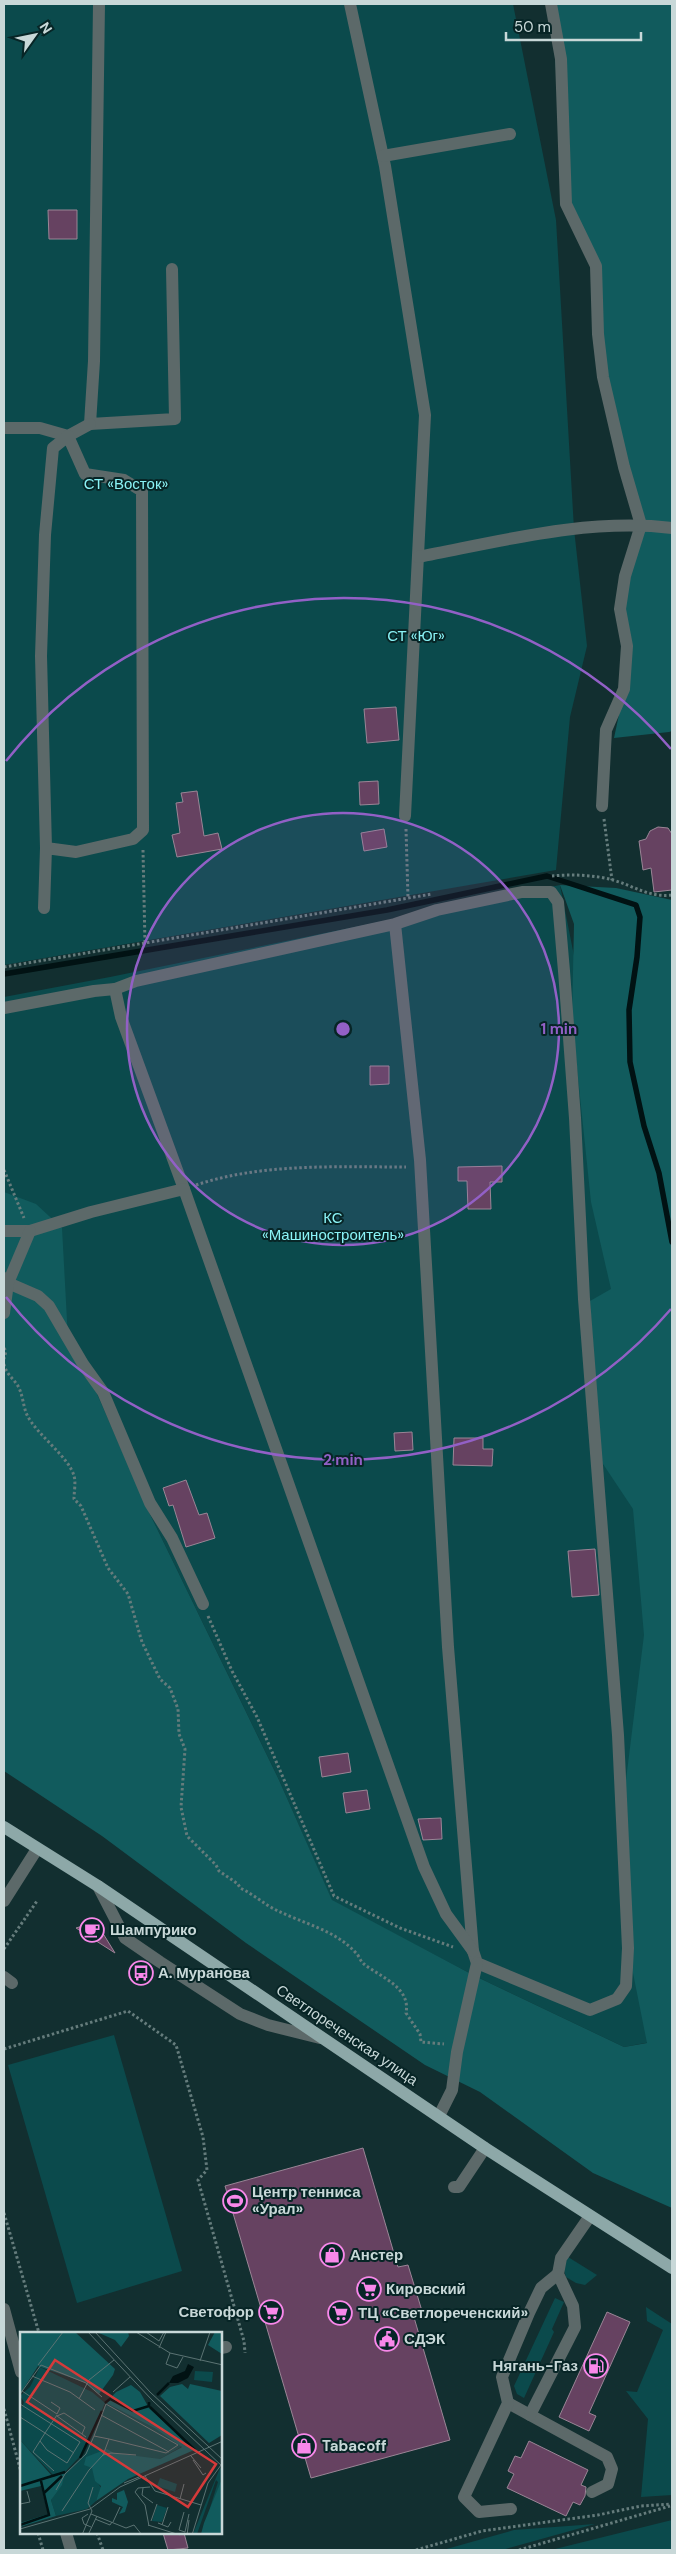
<svg xmlns="http://www.w3.org/2000/svg" width="676" height="2554" viewBox="0 0 676 2554" font-family="'DM Sans',sans-serif">
  <rect width="100%" height="100%" fill="#122f30"/>
  <g fill="#0b4a4c">
    <polygon points="4,4 513,4 556,220 574,529 587,646 570,717 556,870 4,965"/>
    <polygon points="560,885 628,1229 672,2038 624,2047 475,1976 332,1901 279,1780 147,1508 4,1316 4,997 110,977"/>
    <polygon points="114,2035 182,2271 77,2303 8,2065"/>
    <polygon points="568,2257 597,2275 585,2285 576,2283 566,2277 563,2267"/>
    <polygon points="555,2298 564,2302 552,2329 554,2332 524,2398 517,2394 514,2386"/>
    <polygon points="646,2307 672,2324 672,2495 641,2497 648,2419 626,2391 637,2392 663,2330 647,2321"/>
    <polygon points="672,2520 672,2550 551,2550"/>
    <polygon points="595,2524 502,2550 443,2550 514,2530"/>
  </g>
  <g fill="#115b5d">
    <polygon points="551,4 672,4 672,731 669,732 614,738 630,663 620,609 641,525 603,377 596,266 566,204"/>
    <polygon points="560,885 616,888 672,900 672,2208 593,2173 480,2092 425,2065 246,1943 102,1836 4,1771 4,1192 36,1204 62,1228 68,1339 97,1394 147,1508 279,1780 332,1900 475,1976 624,2047 647,2043 628,1948 621,1820 644,1635 633,1509 601,1461 590,1301 611,1289 591,1202 572,1020 574,924"/>
  </g>
  <g fill="none" stroke-linecap="round" stroke-linejoin="round">
    <polyline stroke="#011213" stroke-width="5.5" points="4,974 387,910 547,876 636,905 640,917 637,957 629,1010 630,1062 644,1126 659,1173 672,1242"/>
  </g>
  <g fill="#664261" stroke="#9a8596">
    <polygon points="48,210 77,210 77,239 49,239"/>
    <polygon points="396,707 399,740 367,743 364,709"/>
    <polygon points="378,781 379,804 360,805 359,782"/>
    <polygon points="197,791 204,836 218,833 222,849 177,857 172,835 180,833 176,803 183,802 181,793"/>
    <polygon points="658,827 668,828 672,834 672,890 654,892 651,868 643,870 639,841 646,839 650,831"/>
    <polygon points="384,829 387,847 364,851 361,833"/>
    <polygon points="370,1066 389,1066 389,1084 370,1085"/>
    <polygon points="502,1166 502,1182 490,1182 491,1209 468,1209 467,1181 458,1181 458,1167"/>
    <polygon points="412,1432 413,1450 395,1451 394,1433"/>
    <polygon points="454,1438 483,1438 483,1449 493,1449 492,1466 453,1465"/>
    <polygon points="186,1480 199,1515 207,1513 215,1538 186,1547 173,1505 169,1506 163,1488"/>
    <polygon points="595,1549 599,1595 572,1597 568,1551"/>
    <polygon points="348,1753 351,1772 322,1777 319,1757"/>
    <polygon points="367,1790 370,1809 346,1813 343,1793"/>
    <polygon points="441,1818 442,1839 423,1840 418,1819"/>
    <polygon points="96,1922 115,1953 76,1928"/>
    <polygon points="363,2148 398,2267 408,2265 422,2311 413,2314 450,2440 311,2478 225,2186"/>
    <polygon points="607,2312 630,2322 589,2413 596,2416 589,2431 559,2417"/>
    <polygon points="529,2441 588,2470 581,2485 586,2487 585,2496 580,2505 573,2502 566,2516 507,2488 514,2474 508,2471 515,2456 521,2458"/>
    <polygon points="163,2533 184,2533 188,2548 168,2550"/>
  </g>
  <g fill="none" stroke-linecap="round" stroke-linejoin="round">
    <g stroke="#657c7c" stroke-width="3" stroke-dasharray="2.5 2.5" stroke-linecap="butt">
      <polyline points="604,819 612,880"/>
      <polyline points="406,829 408,898"/>
      <polyline points="143,850 145,944"/>
      <path d="M552,876C571,874 595,875 613,880C634,886 650,898 672,895"/>
      <polyline points="4,967 432,894"/>
      <polyline points="4,1170 24,1218"/>
      <path d="M196,1185C262,1163 337,1167 406,1167"/>
      <polyline points="4,1348 6,1351 4,1359"/>
      <path d="M4,1364C6,1374 13,1378 18,1386C23,1395 23,1406 27,1415C37,1435 69,1457 74,1476C76,1482 74,1492 74,1499L81,1506L108,1568L128,1594L142,1642L160,1679L170,1688L178,1709L179,1734L185,1749L181,1807L187,1836L216,1865L219,1871L238,1884L240,1888C253,1894 264,1904 276,1910C302,1923 335,1930 355,1952C359,1955 360,1961 364,1964C380,1977 411,1987 406,2013L420,2034L421,2042L444,2044"/>
      <polyline points="208,1616 232,1671 257,1717 334,1896 400,1928 453,1947"/>
      <polyline points="4,1949 37,1901"/>
      <polyline points="4,2049 128,2011 176,2045 203,2137 207,2170 198,2180 244,2341 245,2353"/>
      <polyline points="4,2213 39,2333"/>
      <polyline points="4,2409 21,2472"/>
      <polyline points="38,2533 43,2550"/>
      <polyline points="97,2533 103,2550"/>
      <polyline points="416,2550 482,2531 598,2515 641,2506 672,2504"/>
      <polyline points="519,2550 670,2506"/>
    </g>
    <g stroke="#5c6969" stroke-width="12">
      <polyline points="99,4 94,361 90,424 175,419 172,269"/>
      <polyline points="350,4 385,166 425,415 405,816"/>
      <polyline points="551,4 561,59 566,204 596,266 598,334 603,377 624,467 641,525 625,576 620,609 627,646 624,689 606,730 602,806"/>
      <polyline points="383,156 510,134"/>
      <polyline points="4,428 40,428 68,436 90,424"/>
      <path d="M418,557C502,541 587,518 672,528"/>
      <polyline points="44,908 46,848 76,852 133,839 143,830 142,491 124,480 85,474 68,436 53,448 45,535 41,656 46,848"/>
      <polyline points="4,1008 94,991 115,989"/>
      <polyline points="184,1189 121,1017 115,989 136,981 395,924 437,910 522,892 551,892 558,902 564,971 575,1118 584,1299 618,1735 628,1948 626,1986 617,1999 590,2010 477,1963 473,1951 448,1647 420,1160 395,924"/>
      <polyline points="4,1231 30,1231 91,1212 184,1189 424,1867 446,1914 473,1951"/>
      <polyline points="4,1278 8,1283 38,1296 49,1306 83,1364 103,1392 150,1503 172,1538 203,1604"/>
      <polyline points="4,1313 8,1283 30,1231"/>
      <polyline points="98,1886 125,1938 160,1962 240,2014 268,2025 320,2038"/>
      <polyline points="4,1901 37,1849"/>
      <polyline points="4,1977 12,1983"/>
      <polyline points="439,2116 452,2090 457,2052 477,1963"/>
      <polyline points="454,2187 459,2187 485,2148"/>
      <polyline points="4,2309 21,2372"/>
      <polyline points="221,2348 226,2347"/>
      <polyline points="508,2403 607,2457 612,2469 608,2484 592,2492"/>
      <polyline points="530,2415 575,2327 573,2306 558,2274 561,2258 590,2216"/>
      <polyline points="511,2509 479,2512 464,2497 508,2403 502,2377 529,2313 541,2288 558,2274"/>
      <polyline points="66,2533 71,2550"/>
    </g>
    <polyline stroke="#8da8a8" stroke-width="12" points="4,1827 98,1886 485,2148 672,2268"/>
  </g>
  <circle cx="343" cy="1029" r="216" fill="#9260c6" fill-opacity=".12"/>
  <g fill="none" stroke="#9260c6" stroke-width="2.5">
    <circle cx="343" cy="1029" r="216"/>
    <path d="M671 1309A431 431 0 0 1 6 1297M6 761A431 431 0 0 1 671 749"/>
  </g>
  <defs>
    <g id="cafe-ring" transform="scale(1.25)"><circle r="9.5" fill="#072526" stroke="#f888ea" stroke-width="1.5"/><path d="M-5.5-4.5H6V0H3Q3 3.5 0 3.5H-2.5Q-5.5 3.5-5.5 0ZM3-3.2v2h1.7v-2ZM-6 4.5H4V6H-6Z" fill="#f888ea"/></g>
    <g id="bus-ring" transform="scale(1.25)"><circle r="9.5" fill="#072526" stroke="#f888ea" stroke-width="1.5"/><path d="M-5-6H5V4H4V6H2V4H-2V6H-4V4H-5ZM-3.5-4V0h7V-4ZM-3.5 1.2v1.5H-2V1.2ZM2 1.2v1.5H3.5V1.2Z" fill="#f888ea"/></g>
    <g id="stadium-ring" transform="scale(1.25)"><circle r="9.5" fill="#072526" stroke="#f888ea" stroke-width="1.5"/><path d="M0-5a6.5 5 0 1 0 0 10a6.5 5 0 1 0 0-10ZM-3.5-1.8h7v3.6h-7Z" fill="#f888ea"/></g>
    <g id="shop-ring" transform="scale(1.25)"><circle r="9.5" fill="#072526" stroke="#f888ea" stroke-width="1.5"/><path d="M-5-2.5h2.3a2.7 3.5 0 0 1 5.4 0H5L5.5 6h-11ZM-1.5-2.5h3a1.5 2.3 0 0 0-3 0Z" fill="#f888ea"/></g>
    <g id="supermarket-ring" transform="scale(1.25)"><circle r="9.5" fill="#072526" stroke="#f888ea" stroke-width="1.5"/><path d="M-6-5.5h2.5l.6 2H6L4.5 2H-2.5L-4.4-4H-6ZM-1.5 3.2a1.3 1.3 0 1 0 .1 0ZM3 3.2a1.3 1.3 0 1 0 .1 0Z" fill="#f888ea"/></g>
    <g id="civic-ring" transform="scale(1.25)"><circle r="9.5" fill="#072526" stroke="#f888ea" stroke-width="1.5"/><path d="M-.6-6.5H3V-4.5H.6V-3L4-1V1h2V6H-6V1h2V-1L-.6-3ZM-1.2 2.5V6h2.4V2.5Z" fill="#f888ea"/></g>
    <g id="fuel-ring" transform="scale(1.25)"><circle r="9.5" fill="#072526" stroke="#f888ea" stroke-width="1.5"/><path d="M-5.5-6h7V0h2V4h1.3V-2.5L3-4.5l.8-.8L6-3V5H2.5V1h-1V6h-7ZM-4.2-4.7v3.2H.2V-4.7Z" fill="#f888ea"/></g>
  </defs>
  <g fill-rule="evenodd">
    <use href="#cafe-ring" x="92" y="1930"/>
    <use href="#bus-ring" x="141" y="1973"/>
    <use href="#stadium-ring" x="235" y="2201"/>
    <use href="#shop-ring" x="332" y="2255"/>
    <use href="#supermarket-ring" x="369" y="2289"/>
    <use href="#supermarket-ring" x="271" y="2312"/>
    <use href="#supermarket-ring" x="340" y="2313"/>
    <use href="#civic-ring" x="387" y="2339"/>
    <use href="#fuel-ring" x="596" y="2366"/>
    <use href="#shop-ring" x="304" y="2446"/>
  </g>
  <g text-anchor="middle" stroke-width="4" stroke-linejoin="round" paint-order="stroke">
    <g font-size="15" fill="#8af3f6" stroke="#072526">
      <text x="126" y="489">СТ «Восток»</text>
      <text x="416" y="641">СТ «Юг»</text>
      <text x="333" y="1223">КС<tspan x="333" dy="17">«Машиностроитель»</tspan></text>
    </g>
    <g font-size="15" font-weight="bold" fill="#c8d8d8" stroke="#072526" text-anchor="start">
      <text x="110" y="1935">Шампурико</text>
      <text x="158" y="1978">А. Муранова</text>
      <text x="252" y="2197">Центр тенниса<tspan x="252" dy="17">«Урал»</tspan></text>
      <text x="350" y="2260">Анстер</text>
      <text x="386" y="2294">Кировский</text>
      <text x="254" y="2317" text-anchor="end">Светофор</text>
      <text x="358" y="2318">ТЦ «Светлореченский»</text>
      <text x="404" y="2344">СДЭК</text>
      <text x="578" y="2371" text-anchor="end">Нягань-Газ</text>
      <text x="322" y="2451">Tabacoff</text>
    </g>
    <g font-size="15" fill="#c8d8d8" stroke="#072526">
      <text transform="translate(347 2035) rotate(34)" y="5">Светлореченская улица</text>
    </g>
  </g>
  <g transform="translate(20 2332)">
    <rect width="202" height="202" fill="#122f30"/>
    <path d="M20,35L72,60L85,71L63,121L46,139L33,143L0,108V80L4,70L0,64L10,55ZM175,39L193,40L192,50L174,48ZM86,71L163,111L161,115L140,127L78,151L81,156L76,169L67,177L36,184L31,168L44,143L65,122ZM200,136L203,138L202,202H182L198,150L196,148L177,202H173ZM140,146L157,152L155,160L137,154ZM137,173L147,176L142,190L132,189Z" fill="#0b4a4c"/>
    <path d="M0,0H55L95,37L93,43L79,62L66,51L18,34L0,62ZM108,0L109,4L101,15L95,8L79,1ZM195,0H202V22L188,13ZM162,52L168,57L170,52L202,59V103L189,111L140,64L150,55ZM111,53L120,60L129,76L174,118L108,147L76,169L81,154L75,149L72,136L64,133L66,125L87,117L94,121L140,127L162,115L136,97L86,71L96,60ZM0,108L33,145L45,140L42,153L31,168L36,184L0,195V191L28,182L21,154L0,159ZM202,147V202H181L184,191ZM104,158L108,170L105,180L99,182L103,175L92,170V166L97,168V161Z" fill="#115b5d"/>
    <path d="M168,32L174,35L168,46L158,51H149L153,44L165,39Z" fill="#011213"/>
    <path fill="none" stroke="#011213" stroke-width="2.5" d="M137,63L149,51M85,71L90,67L113,79L129,74V70M130,75L175,118M60,126L82,79M0,154L45,140M24,161L42,144M0,193L29,183L21,149"/>
    <path fill="none" stroke="#5b7373" stroke-width="1" d="M68,0L132,68L203,135M75,0L130,60L203,128M116,0L150,21L203,33M126,0L139,9L144,0M139,16L146,0M150,21L146,32L157,36L163,25M180,29L190,0M18,33L43,0M12,44L50,60L75,78M2,59L37,82L40,76L31,70M93,60L110,45M0,62L21,33L66,51L82,65M59,67L69,48L94,28M0,72L60,110L47,131L27,118L20,109M81,83L149,120M0,85L25,101L37,83M62,102L37,84L44,81L65,95L62,102L66,105M83,123L91,121L116,123M171,124L181,136M173,128L183,143L186,141M34,139L13,120L25,101L54,121M125,144L135,159L181,173M104,151L119,145M123,156L122,163L133,171M36,158L45,142L66,122L74,104M160,167L164,152M0,172L10,170L7,159M42,179L69,138L83,123L89,107L146,121L158,113L86,72L74,104L89,107M164,180L159,198L165,200L169,182M68,182L62,186L64,192L71,195M71,182L106,196L114,193L122,203M75,187L90,193L92,190M131,189L137,172M93,190L100,175M138,191L148,195L151,190M128,193L160,203M142,193L148,175M129,194L125,173L115,160L118,156L130,155M0,197L70,177L100,155L203,109M62,203L72,179L68,171L73,155M68,203L77,184M167,203L169,188M172,203L188,151L201,133"/>
    <path fill="#d53a3a" fill-opacity="0.15" stroke="#d53a3a" stroke-width="2.5" d="M35,28L196,132L168,175L7,70Z"/>
    <rect width="202" height="202" fill="none" stroke="#c8d8d8" stroke-width="2.5"/>
  </g>
  <circle cx="343" cy="1029" r="8" fill="#9260c6" stroke="#072526" stroke-width="2.5"/>
  <g font-size="15" text-anchor="middle" font-weight="bold" fill="#9260c6" stroke="#072526" stroke-width="4" stroke-linejoin="round" paint-order="stroke">
    <text x="559" y="1034">1 min</text>
    <text x="343" y="1465">2 min</text>
  </g>
  <rect width="676" height="2554" fill="none" stroke="#c8d8d8" stroke-width="10"/>
  <g transform="translate(35 35) rotate(57)" stroke="#072526" stroke-width="4" paint-order="stroke">
  <path d="M0-4L9 19L0 12L-9 19Z" fill="#c8d8d8"/>
  <text y="-8" font-size="14" font-weight="bold" text-anchor="middle" fill="#c8d8d8">N</text>
  </g>
  <path d="M506 32v8h135v-8" fill="none" stroke="#c8d8d8" stroke-width="2.5"/>
  <text x="514" y="32" font-size="15" fill="#c8d8d8" stroke="#072526" stroke-width="4" paint-order="stroke">50 m</text>
</svg>
